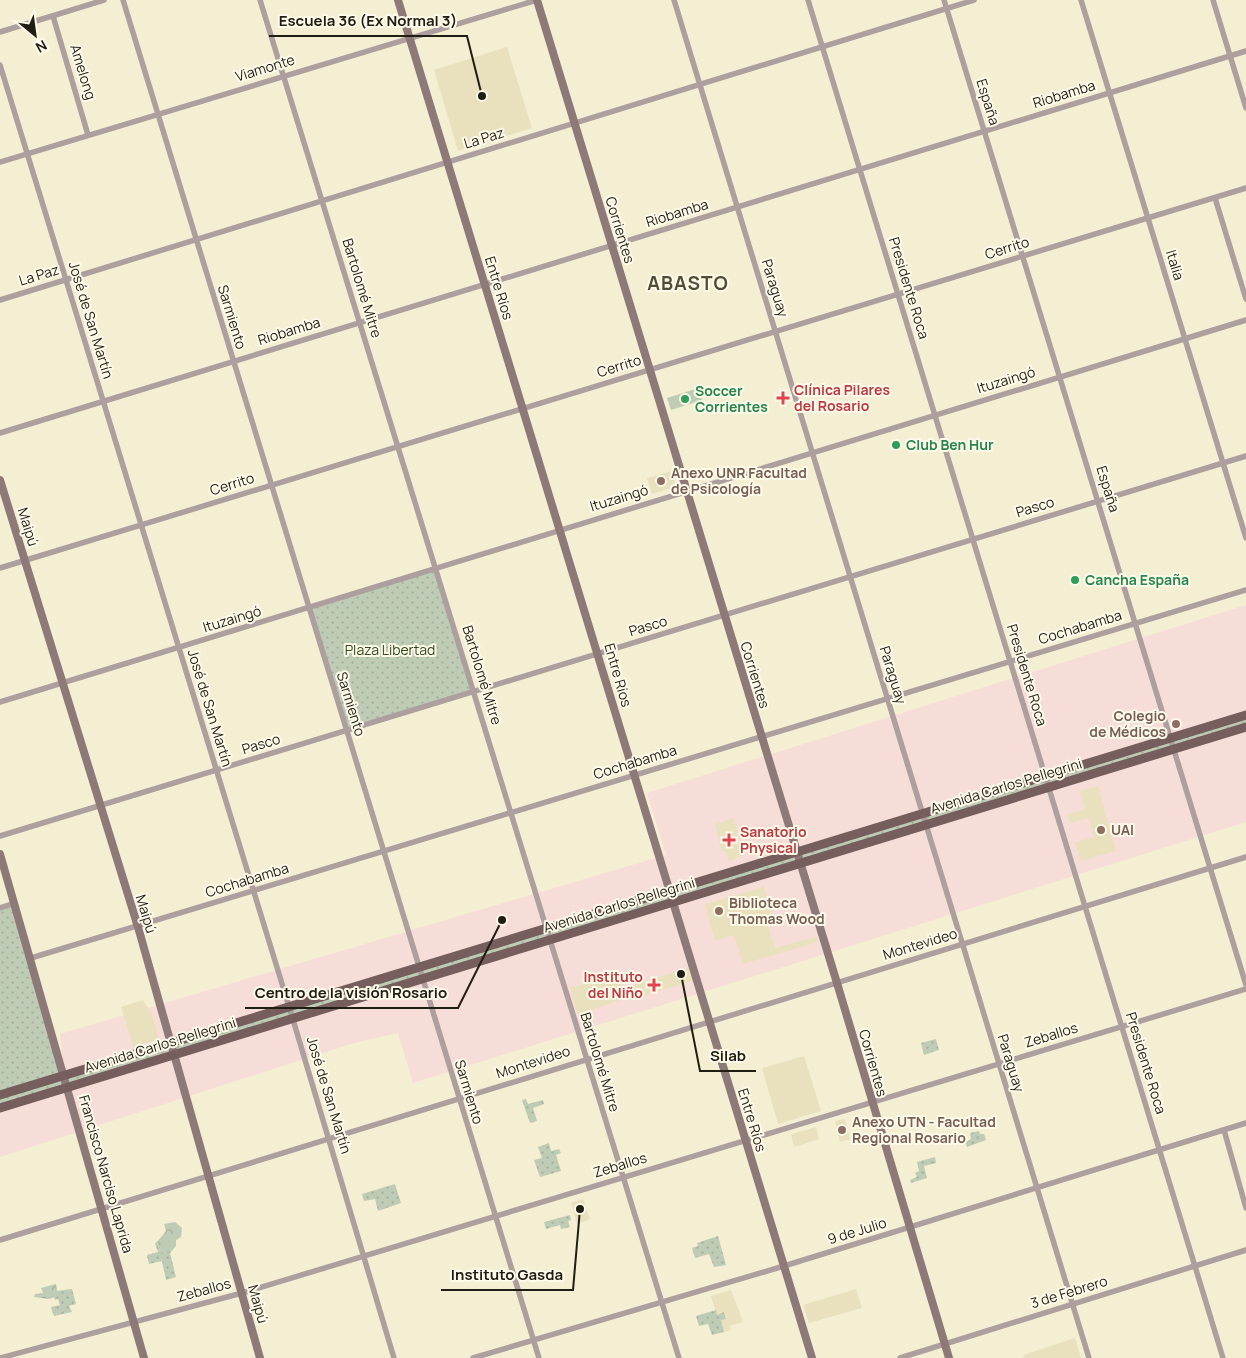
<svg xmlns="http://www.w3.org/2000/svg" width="1246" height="1358" viewBox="0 0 1246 1358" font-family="Manrope,sans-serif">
  <defs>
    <pattern id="grass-dots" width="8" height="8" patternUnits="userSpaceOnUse" patternTransform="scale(1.25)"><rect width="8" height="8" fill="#becbb5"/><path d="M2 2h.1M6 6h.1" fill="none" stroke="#a3ae9b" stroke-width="1.8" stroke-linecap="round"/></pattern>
    <pattern id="forest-crowns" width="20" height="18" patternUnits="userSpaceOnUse" patternTransform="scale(1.25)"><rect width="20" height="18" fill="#becbb5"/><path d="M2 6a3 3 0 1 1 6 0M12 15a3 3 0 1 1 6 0" fill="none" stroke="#a3ae9b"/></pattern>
  </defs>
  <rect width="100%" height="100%" fill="#f4eed2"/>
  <polygon fill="#f7ddd7" points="1246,605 1246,822 413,1083 398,1033 354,1043 0,1157 0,1086 64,1076 60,1034 666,855 647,793"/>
  <g fill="#e9e1be">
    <polygon points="507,47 532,128 458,151 434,70"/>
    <polygon points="672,471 675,483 672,488 652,494 647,478"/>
    <polygon points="1098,786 1116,851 1081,861 1075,842 1094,837 1089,818 1070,823 1068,814 1085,809 1080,791"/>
    <polygon points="734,818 739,841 737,842 742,856 729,861 726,851 722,852 715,824"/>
    <polygon points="764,887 773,917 766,920 775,948 816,937 818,942 743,964 734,935 715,941 705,904"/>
    <polygon points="689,968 692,981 627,1001 626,998 578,1015 570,988 618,973 623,988"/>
    <polygon points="143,1000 152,1014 159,1039 133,1047 121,1007"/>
    <polygon points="804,1056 821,1111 778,1124 762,1068"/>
    <polygon points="845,1119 850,1139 840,1142 835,1121"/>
    <polygon points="816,1127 819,1139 794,1147 791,1134"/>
    <polygon points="583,1199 590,1219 577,1224 571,1203"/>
    <polygon points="856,1289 862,1308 809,1323 803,1305"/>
    <polygon points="731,1290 743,1322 730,1326 731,1330 724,1332 721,1320 726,1318 724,1312 717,1315 711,1296"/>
    <polygon points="1075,1338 1081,1358 1024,1358 1023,1355"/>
  </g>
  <g fill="url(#grass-dots)">
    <polygon points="436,567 475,692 347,730 308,609"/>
    <polygon points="1246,715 1246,727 0,1108 0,908 15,903 64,1075"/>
    <polygon points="936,1039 939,1050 924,1055 921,1043"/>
    <polygon points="526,1099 528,1104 543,1100 544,1104 533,1108 537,1121 530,1123 522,1100"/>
    <polygon points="979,1131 980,1134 984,1134 986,1140 967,1147 965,1142 971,1139 970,1133"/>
    <polygon points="549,1143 551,1151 559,1149 561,1153 556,1155 561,1171 540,1177 534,1160 542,1158 538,1147"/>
    <polygon points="935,1157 936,1163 924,1166 927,1178 911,1183 910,1180 917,1177 915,1173 919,1171 917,1162"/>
    <polygon points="395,1184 401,1203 378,1211 375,1199 364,1201 362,1194"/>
    <polygon points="570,1215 571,1220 568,1221 570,1227 561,1229 560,1225 546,1229 544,1222"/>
    <polygon points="718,1236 726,1265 714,1267 709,1254 695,1258 692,1248 698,1246 697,1243"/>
    <polygon points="157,1242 160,1252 170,1253 176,1277 166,1280 162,1261 149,1264 147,1255 158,1252 155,1243"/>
    <polygon points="72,1289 76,1304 69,1306 72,1312 54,1316 51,1307 60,1305 58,1299 55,1300 54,1297 57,1296 57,1291"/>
    <polygon points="716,1310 717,1315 724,1312 726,1319 721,1320 724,1332 712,1335 708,1324 699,1326 696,1316"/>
  </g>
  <g fill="url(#forest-crowns)">
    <polygon points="175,1222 182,1228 181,1237 176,1240 176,1246 170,1253 160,1252 157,1242 166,1231 164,1224"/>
    <polygon points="56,1284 58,1296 49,1299 34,1297 35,1294 43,1293 41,1288"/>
  </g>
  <polygon fill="#becbb5" points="699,388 702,400 671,410 667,398"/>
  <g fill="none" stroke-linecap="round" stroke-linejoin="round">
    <g stroke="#ad9f9e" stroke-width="5.5">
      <polyline points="123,0 539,1358"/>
      <polyline points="260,0 679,1358"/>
      <polyline points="674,0 1089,1358"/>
      <polyline points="808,0 1223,1358"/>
      <polyline points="944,0 1246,985"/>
      <polyline points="1081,0 1246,538"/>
      <polyline points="1213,0 1246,108"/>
      <polyline points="53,16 88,135"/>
      <polyline points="0,32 104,0"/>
      <polyline points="0,65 291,1013 394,1358"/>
      <polyline points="0,162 537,0"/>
      <polyline points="1215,198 1246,299"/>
      <polyline points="0,300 974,0"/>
      <polyline points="0,433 1246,51"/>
      <polyline points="0,568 1246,188"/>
      <polyline points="0,702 1246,320"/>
      <polyline points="0,836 1246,456"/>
      <polyline points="0,908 15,903"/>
      <polyline points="31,958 1246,590"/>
      <polyline points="1224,1130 1246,1208"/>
      <polyline points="0,1240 1246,857"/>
      <polyline points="0,1358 242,1293 1246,989"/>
      <polyline points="473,1358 784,1266 1246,1123"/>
      <polyline points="900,1358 1246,1250"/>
    </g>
    <g stroke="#8d7978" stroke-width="8">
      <polyline points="398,0 812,1358"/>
      <polyline points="537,0 837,983 949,1358"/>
      <polyline points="0,480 138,927 260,1358"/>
      <polyline points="0,854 144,1358"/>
    </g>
    <g stroke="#765e5d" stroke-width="9">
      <polyline points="0,1095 1246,715"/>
      <polyline points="0,1108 1246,727"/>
    </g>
  </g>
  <g fill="#e0444e" stroke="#fffbeb" stroke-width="2">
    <path d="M780.5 390.5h5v5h5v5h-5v5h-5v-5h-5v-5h5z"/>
    <path d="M726.5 832.5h5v5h5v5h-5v5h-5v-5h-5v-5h5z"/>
    <path d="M651.5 977.5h5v5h5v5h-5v5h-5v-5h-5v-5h5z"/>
  </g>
  <g fill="#2e9e5b" stroke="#fffbeb" stroke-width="2">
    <circle cx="685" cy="399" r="5"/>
    <circle cx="896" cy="445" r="5"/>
    <circle cx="1075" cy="580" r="5"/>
  </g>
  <g fill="#8d6e63" stroke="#fffbeb" stroke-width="2">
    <circle cx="661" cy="481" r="5"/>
    <circle cx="1176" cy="724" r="5"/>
    <circle cx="1101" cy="830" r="5"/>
    <circle cx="719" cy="911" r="5"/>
    <circle cx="842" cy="1130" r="5"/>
  </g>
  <g text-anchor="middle" stroke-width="4" stroke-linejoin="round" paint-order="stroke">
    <g font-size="14" fill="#201d13" stroke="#fffbeb">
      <text transform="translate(265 68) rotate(-17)" y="5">Viamonte</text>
      <text transform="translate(83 72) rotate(73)" y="5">Amelong</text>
      <text transform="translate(1064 94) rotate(-17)" y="5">Riobamba</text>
      <text transform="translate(988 102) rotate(73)" y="5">España</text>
      <text transform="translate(484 138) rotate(-17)" y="5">La Paz</text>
      <text transform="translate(677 213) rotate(-17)" y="5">Riobamba</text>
      <text transform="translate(620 230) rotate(73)" y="5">Corrientes</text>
      <text transform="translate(1007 248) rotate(-17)" y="5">Cerrito</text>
      <text transform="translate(1175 265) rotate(73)" y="5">Italia</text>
      <text transform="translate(39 275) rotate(-17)" y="5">La Paz</text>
      <text transform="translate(362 288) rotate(73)" y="5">Bartolomé Mitre</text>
      <text transform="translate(499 288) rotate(73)" y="5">Entre Ríos</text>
      <text transform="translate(775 288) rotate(73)" y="5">Paraguay</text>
      <text transform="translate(909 288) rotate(73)" y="5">Presidente Roca</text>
      <text transform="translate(232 317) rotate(73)" y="5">Sarmiento</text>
      <text transform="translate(91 320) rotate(73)" y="5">José de San Martín</text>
      <text transform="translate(289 331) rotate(-17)" y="5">Riobamba</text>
      <text transform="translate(619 366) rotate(-17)" y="5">Cerrito</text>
      <text transform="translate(1006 380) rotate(-17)" y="5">Ituzaingó</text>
      <text transform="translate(232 484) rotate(-17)" y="5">Cerrito</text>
      <text transform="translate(1108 489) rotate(73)" y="5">España</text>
      <text transform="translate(619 498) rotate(-17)" y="5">Ituzaingó</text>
      <text transform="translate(1035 507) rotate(-17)" y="5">Pasco</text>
      <text transform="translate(28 527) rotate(73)" y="5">Maipú</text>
      <text transform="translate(232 619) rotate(-17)" y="5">Ituzaingó</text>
      <text transform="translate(648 626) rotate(-17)" y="5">Pasco</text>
      <text transform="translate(1080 627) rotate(-17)" y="5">Cochabamba</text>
      <text transform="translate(482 675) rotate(73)" y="5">Bartolomé Mitre</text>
      <text transform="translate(618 675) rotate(74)" y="5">Entre Ríos</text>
      <text transform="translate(755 675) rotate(73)" y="5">Corrientes</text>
      <text transform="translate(893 675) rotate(73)" y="5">Paraguay</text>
      <text transform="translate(1027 675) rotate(73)" y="5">Presidente Roca</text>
      <text transform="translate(351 704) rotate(73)" y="5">Sarmiento</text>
      <text transform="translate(210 708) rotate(73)" y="5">José de San Martín</text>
      <text transform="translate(261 744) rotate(-17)" y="5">Pasco</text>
      <text transform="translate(635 762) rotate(-17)" y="5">Cochabamba</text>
      <text transform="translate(1006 786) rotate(-17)" y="5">Avenida Carlos Pellegrini</text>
      <text transform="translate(247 880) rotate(-17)" y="5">Cochabamba</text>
      <text transform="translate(619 905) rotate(-17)" y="5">Avenida Carlos Pellegrini</text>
      <text transform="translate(146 914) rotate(73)" y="5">Maipú</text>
      <text transform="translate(920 944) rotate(-17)" y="5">Montevideo</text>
      <text transform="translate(1051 1035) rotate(-17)" y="5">Zeballos</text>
      <text transform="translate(160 1045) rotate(-17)" y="5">Avenida Carlos Pellegrini</text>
      <text transform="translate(533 1062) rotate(-18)" y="5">Montevideo</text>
      <text transform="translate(600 1062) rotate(73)" y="5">Bartolomé Mitre</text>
      <text transform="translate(873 1063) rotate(74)" y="5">Corrientes</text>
      <text transform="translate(1011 1063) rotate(73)" y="5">Paraguay</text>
      <text transform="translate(1146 1063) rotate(73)" y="5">Presidente Roca</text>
      <text transform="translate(469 1092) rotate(73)" y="5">Sarmiento</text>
      <text transform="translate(329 1095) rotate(73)" y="5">José de San Martín</text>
      <text transform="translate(752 1120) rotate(73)" y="5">Entre Ríos</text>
      <text transform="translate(620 1165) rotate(-17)" y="5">Zeballos</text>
      <text transform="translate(106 1174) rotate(74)" y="5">Francisco Narciso Laprida</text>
      <text transform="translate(857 1231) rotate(-17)" y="5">9 de Julio</text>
      <text transform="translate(204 1290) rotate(-15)" y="5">Zeballos</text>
      <text transform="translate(1069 1292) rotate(-17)" y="5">3 de Febrero</text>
      <text transform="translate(258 1304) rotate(74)" y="5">Maipú</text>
    </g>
    <g font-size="14" font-weight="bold" fill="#be3a42" stroke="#fffbeb" text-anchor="start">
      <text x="794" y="395">Clínica Pilares<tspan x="794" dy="16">del Rosario</tspan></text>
      <text x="740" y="837">Sanatorio<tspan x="740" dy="16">Physical</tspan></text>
      <text x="643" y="982" text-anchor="end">Instituto<tspan x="643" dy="16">del Niño</tspan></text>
    </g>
    <g font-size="14" font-weight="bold" fill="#27864d" stroke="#fffbeb" text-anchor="start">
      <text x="695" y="396">Soccer<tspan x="695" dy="16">Corrientes</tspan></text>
      <text x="906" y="450">Club Ben Hur</text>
      <text x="1085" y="585">Cancha España</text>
    </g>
    <g font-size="14" font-weight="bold" fill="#785e54" stroke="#fffbeb" text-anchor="start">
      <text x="671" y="478">Anexo UNR Facultad<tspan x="671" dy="16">de Psicología</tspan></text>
      <text x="1166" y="721" text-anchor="end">Colegio<tspan x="1166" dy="16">de Médicos</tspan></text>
      <text x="1111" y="835">UAI</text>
      <text x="729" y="908">Biblioteca<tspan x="729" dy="16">Thomas Wood</tspan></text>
      <text x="852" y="1127">Anexo UTN - Facultad<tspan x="852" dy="16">Regional Rosario</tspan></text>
    </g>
    <g font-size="14" fill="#31491b" stroke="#fffbeb">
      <text x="390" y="655">Plaza Libertad</text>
    </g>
    <g font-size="19" font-weight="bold" letter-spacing="1" fill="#514c35" stroke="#fffbeb">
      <text x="688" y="290">ABASTO</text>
    </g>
  </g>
  <path fill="none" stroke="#201d13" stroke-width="2" d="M482 96L467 36H269M502 920L458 1008H245M681 974L700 1071H756M580 1209L573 1290H441"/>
  <g fill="#201d13" stroke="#fffbeb" stroke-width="2">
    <circle cx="482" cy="96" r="5"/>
    <circle cx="502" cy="920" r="5"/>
    <circle cx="681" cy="974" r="5"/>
    <circle cx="580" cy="1209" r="5"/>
  </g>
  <g font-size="15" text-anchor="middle" font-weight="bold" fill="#201d13" stroke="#fffbeb" stroke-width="4" stroke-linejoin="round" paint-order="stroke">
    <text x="368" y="26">Escuela 36 (Ex Normal 3)</text>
    <text x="351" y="998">Centro de la visión Rosario</text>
    <text x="728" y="1061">Silab</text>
    <text x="507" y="1280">Instituto Gasda</text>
  </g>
  <g transform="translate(35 35) rotate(151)" stroke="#fffbeb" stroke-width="4" paint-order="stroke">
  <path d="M0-4L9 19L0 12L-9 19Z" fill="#201d13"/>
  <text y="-8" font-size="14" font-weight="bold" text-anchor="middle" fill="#201d13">N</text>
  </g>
</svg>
